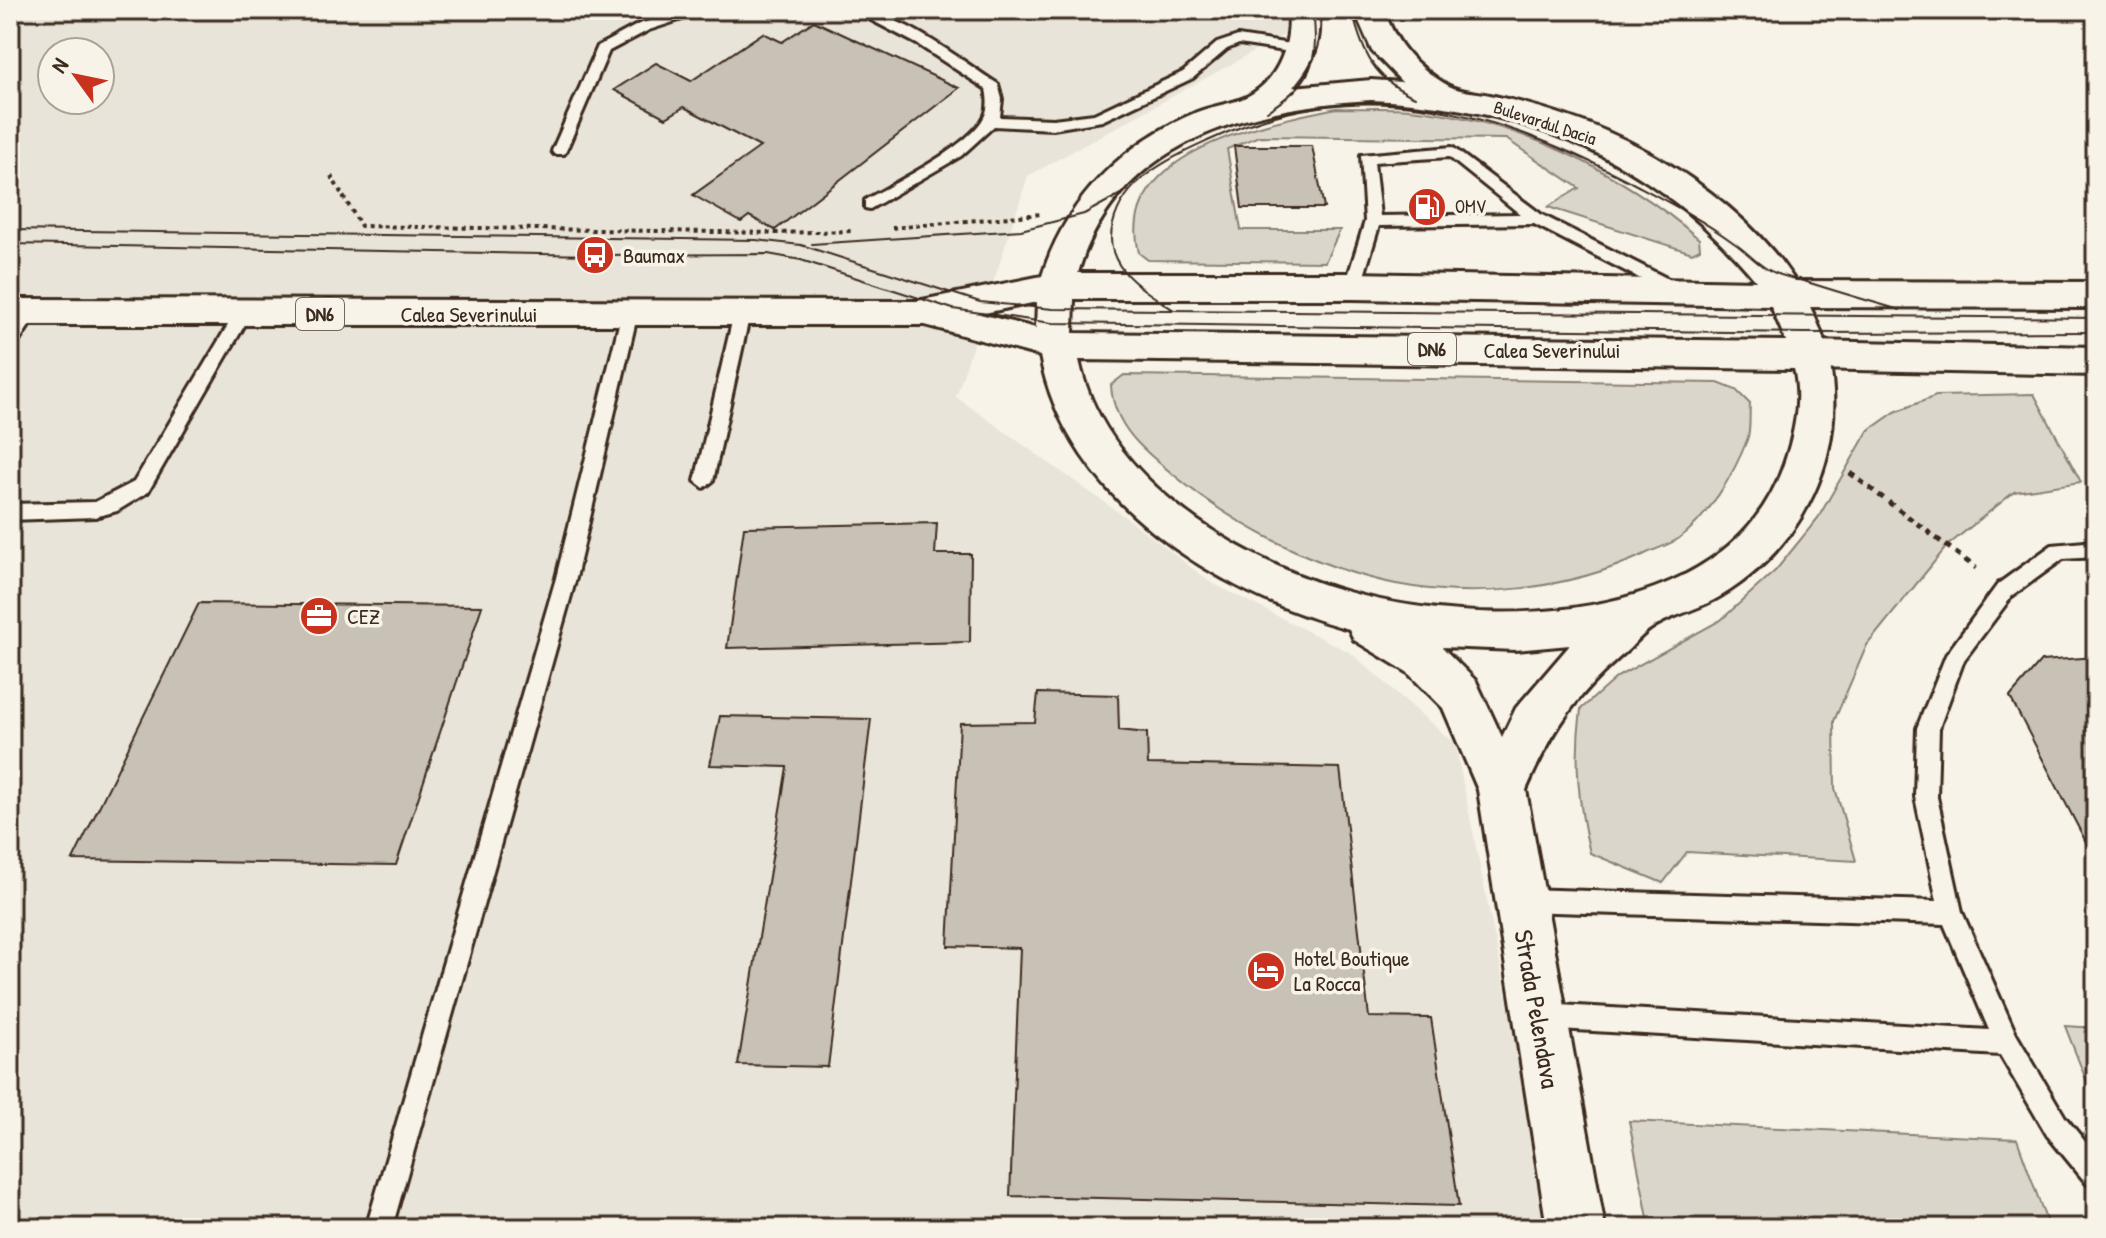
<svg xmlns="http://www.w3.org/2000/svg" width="2106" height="1238" viewBox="0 0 2106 1238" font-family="'Patrick Hand',sans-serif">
  <rect width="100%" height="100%" fill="#f7f3e8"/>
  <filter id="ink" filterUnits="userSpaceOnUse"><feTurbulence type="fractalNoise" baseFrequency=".0125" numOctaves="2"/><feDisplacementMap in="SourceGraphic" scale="16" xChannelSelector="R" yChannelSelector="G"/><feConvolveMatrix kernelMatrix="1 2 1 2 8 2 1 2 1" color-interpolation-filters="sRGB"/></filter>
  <g filter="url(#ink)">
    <path fill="#e9e4d9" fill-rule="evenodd" d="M10,10H1283L1288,33L1028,176L956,397L1135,524L1210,582L1351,653L1455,744L1554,1228H10ZM52,52H100V100H52Z"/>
    <g fill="#dbd6cb" stroke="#8b8074" stroke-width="2">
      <path d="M1336,108C1360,109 1385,107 1409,109C1514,119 1621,171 1699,239L1700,249L1692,253L1548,207L1579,188L1506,139L1259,136L1227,149L1241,230H1340L1325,262L1148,260L1139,253C1114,152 1264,123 1336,108Z"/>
      <path d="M1124,375L1718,383L1736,390L1750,404C1749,415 1751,430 1747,440C1734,474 1708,518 1678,539C1669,545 1655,549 1645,554C1570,589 1477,600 1396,584C1317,568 1236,527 1174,475C1144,451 1113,426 1111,385Z"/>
      <path d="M2034,394L2081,482L2014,492L1947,546L1867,645L1834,721L1835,788L1856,861L1687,852L1663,883L1590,853C1578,804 1574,759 1581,709L1617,677L1721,620L1776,570L1818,518L1868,431L1895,412L1936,396Z"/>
      <polygon points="2065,1026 2096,1028 2096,1105"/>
      <polygon points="1629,1121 2017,1139 2049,1228 1650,1228"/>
    </g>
    <g fill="#c8c1b6" stroke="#3b2a1e" stroke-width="2">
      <polygon points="814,21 959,88 775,230 749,216 741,222 693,195 760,147 684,107 666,118 614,90 656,63 691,81 763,33 782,42"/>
      <polygon points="1234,146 1312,146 1324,208 1242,208"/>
      <polygon points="937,523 935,554 971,554 970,642 727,648 744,527"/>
      <polygon points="199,603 482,606 396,865 73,860"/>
      <polygon points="2096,657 2096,861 2010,697 2041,661"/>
      <polygon points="1038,693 1118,695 1119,730 1147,733 1148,764 1340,768 1369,1017 1431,1018 1459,1206 1010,1196 1020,948 948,946 960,723 1035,722"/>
      <polygon points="720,716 871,719 828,1067 738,1065 787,767 710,765"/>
    </g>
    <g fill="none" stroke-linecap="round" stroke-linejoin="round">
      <g stroke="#3b2a1e" stroke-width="6">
        <g id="lane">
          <polygon points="688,10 710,10 649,30 609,51 566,151 564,154 554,154 552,151 598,46 639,24"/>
          <path d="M852,10C898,10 959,59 998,84L1002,99L1000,117L1053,119L1094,114L1183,72L1217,43L1238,36L1304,46L1311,50L1304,54L1239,44L1227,49L1193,78L1102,121L1053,129L994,126L961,156L870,209L865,208V200C895,183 966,148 983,119C989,110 988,99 986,89L917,44Z"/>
          <path d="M1452,147L1542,215L1686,288V296H1674L1534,224L1379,226L1361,286L1353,292L1347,290L1345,286L1365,221L1361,155ZM1449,157L1520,214L1380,216L1374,162Z"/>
          <path d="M30,306L38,312L16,346L10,348C10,332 13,313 30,306Z"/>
          <polygon points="630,306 638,312 576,578 392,1228 366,1228 556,578 622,312"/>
          <polygon points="742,307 750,313 713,481 704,488 695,481 734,313"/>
          <polygon points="243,308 251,314 148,492 117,511 95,517 10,520 10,504 95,502 134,482 237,310"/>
          <polygon points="2096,541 2096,557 2063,559 2012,596 1964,660 1939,728 1937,797 1962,912 2016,1034 2065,1117 2096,1155 2096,1188 2087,1184 2047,1135 2000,1055 1542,1028 1533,1025 1530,1016 1533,1007 1542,1004 1989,1030 1944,924 1522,911 1514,908 1510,900 1514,892 1522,889 1937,901 1915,797 1917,728 1946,655 1998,584 2052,545"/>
        </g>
      </g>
      <g stroke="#3b2a1e" stroke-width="6">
        <g id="secondary">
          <polygon points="1784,281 2096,282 2096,308 1784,307 1771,303 1766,294 1771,285"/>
          <polygon points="1810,341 2096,347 2096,375 1810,369 1797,365 1791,355 1797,345"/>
        </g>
      </g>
      <g stroke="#3b2a1e" stroke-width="6">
        <path id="primary" d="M1288,10H1318C1323,42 1313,63 1293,87L1371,80L1402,82L1372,51L1354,10H1384C1396,45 1416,67 1449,86C1460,92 1477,92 1490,95C1516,101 1541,107 1566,116C1674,151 1805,244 1829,360C1848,454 1804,546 1721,596C1700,609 1675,614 1655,626C1645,631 1636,642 1628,650C1577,694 1553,728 1526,790L1605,1228H1547L1478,790L1443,708L1407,672L1354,640L1349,629C1217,594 1067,500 1040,356L925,325H10V299L917,301L1042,276C1066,199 1123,143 1197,112C1213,105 1236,104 1250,95C1280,78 1292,41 1288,10ZM1371,100C1528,107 1655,159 1756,281L1353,273H1078C1117,141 1248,107 1371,100ZM1074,299H1353L1771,306L1786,341L1073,333ZM1037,302L1036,328L980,314ZM1079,360L1794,369C1802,399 1794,435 1784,464C1728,631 1474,632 1335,588C1230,555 1103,475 1079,360ZM1570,645L1516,708L1502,737L1476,681L1442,647L1515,650Z"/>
      </g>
      <g stroke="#3b2a1e" stroke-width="4" stroke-dasharray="4 4" stroke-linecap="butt">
        <polyline points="331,176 361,226 775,233 854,231"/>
        <polyline points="892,228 1041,214"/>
      </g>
      <polyline stroke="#3b2a1e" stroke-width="5" stroke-dasharray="6 6" stroke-linecap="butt" points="1850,473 1976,568"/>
      <use href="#lane" fill="#f7f3e8" fill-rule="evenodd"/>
      <use href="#secondary" fill="#f7f3e8" fill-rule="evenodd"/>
      <use href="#primary" fill="#f7f3e8" fill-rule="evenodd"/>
      <g stroke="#3b2a1e" stroke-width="2">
        <path d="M1352,10C1362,52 1374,80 1415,97"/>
        <path d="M1267,111C1313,83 1319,62 1313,10"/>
        <polyline points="10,230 756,240 801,245 980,302 1053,309 2096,318"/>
        <polyline points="10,244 595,255 768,254 801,260 953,309 1052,323 1803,333 2096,332"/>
        <polyline points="812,244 1021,230 1084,214 1128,190"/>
        <path d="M1174,310C1144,290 1101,267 1113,224C1124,178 1171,158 1210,140C1356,71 1488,108 1625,179C1662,199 1700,218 1734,243C1746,251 1755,262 1767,269C1778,276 1795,279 1807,282C1838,292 1869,301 1900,310"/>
      </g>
    </g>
  </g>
  <defs>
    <g id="fuel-disc" transform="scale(2)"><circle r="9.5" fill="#c8321e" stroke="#f7f3e8"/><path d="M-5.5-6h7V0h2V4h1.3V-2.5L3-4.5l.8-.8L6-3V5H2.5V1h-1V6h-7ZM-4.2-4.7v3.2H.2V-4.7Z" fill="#fff"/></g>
    <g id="bus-disc" transform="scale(2)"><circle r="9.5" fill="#c8321e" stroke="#f7f3e8"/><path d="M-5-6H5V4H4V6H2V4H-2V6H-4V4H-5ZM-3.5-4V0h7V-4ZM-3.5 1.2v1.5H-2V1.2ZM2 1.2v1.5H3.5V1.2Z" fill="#fff"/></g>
    <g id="office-disc" transform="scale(2)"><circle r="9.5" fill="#c8321e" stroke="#f7f3e8"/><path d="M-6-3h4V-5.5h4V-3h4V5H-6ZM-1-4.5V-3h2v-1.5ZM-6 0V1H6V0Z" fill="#fff"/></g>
    <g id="hotel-disc" transform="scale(2)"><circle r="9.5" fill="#c8321e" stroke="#f7f3e8"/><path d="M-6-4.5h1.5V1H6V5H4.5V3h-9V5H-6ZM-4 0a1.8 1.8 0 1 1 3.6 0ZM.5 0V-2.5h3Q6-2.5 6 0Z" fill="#fff"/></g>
  </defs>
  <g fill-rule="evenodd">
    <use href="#fuel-disc" x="1427" y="207"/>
    <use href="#bus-disc" x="595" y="255"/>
    <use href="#office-disc" x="319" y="616"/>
    <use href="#hotel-disc" x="1266" y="971"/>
  </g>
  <g text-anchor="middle" stroke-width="7" stroke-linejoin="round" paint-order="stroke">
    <g font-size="18" fill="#3b2a1e" stroke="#f7f3e8">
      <text transform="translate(1545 123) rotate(18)" y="6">Bulevardul Dacia</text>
    </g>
    <g font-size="18" fill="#3b2a1e" stroke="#f7f3e8" text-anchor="start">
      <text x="1455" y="213">OMV</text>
    </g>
    <g fill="#f7f3e8" stroke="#73665b" stroke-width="2">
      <rect x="296" y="298" width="48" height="32" rx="6"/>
      <rect x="1408" y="333" width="48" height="32" rx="6"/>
    </g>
    <g font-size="20" font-weight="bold" fill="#3b2a1e">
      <text x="320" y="321">DN6</text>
      <text x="1432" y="356">DN6</text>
    </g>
    <g font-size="22" fill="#3b2a1e" stroke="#f7f3e8" text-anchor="start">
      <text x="623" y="263">Baumax</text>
      <text x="347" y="624">CEZ</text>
      <text x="1294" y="966">Hotel Boutique<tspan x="1294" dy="25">La Rocca</tspan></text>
    </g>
    <g font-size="22" fill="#3b2a1e" stroke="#f7f3e8">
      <text x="469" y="322">Calea Severinului</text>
      <text x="1552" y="358">Calea Severinului</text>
    </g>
    <g font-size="26" fill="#3b2a1e" stroke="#f7f3e8">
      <text transform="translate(1537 1009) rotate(80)" y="9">Strada Pelendava</text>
    </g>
  </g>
  <rect width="2106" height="1238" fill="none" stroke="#f7f3e8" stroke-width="40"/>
  <rect x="20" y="20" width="2066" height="1198" fill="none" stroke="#3b2a1e" stroke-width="3" filter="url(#ink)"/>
  <g transform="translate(76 76) rotate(303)"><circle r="38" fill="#f7f3e8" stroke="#aca397" stroke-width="2"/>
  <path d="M0-6L14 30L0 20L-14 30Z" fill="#c8321e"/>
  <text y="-12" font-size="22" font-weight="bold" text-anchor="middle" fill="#3b2a1e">N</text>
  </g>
</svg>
